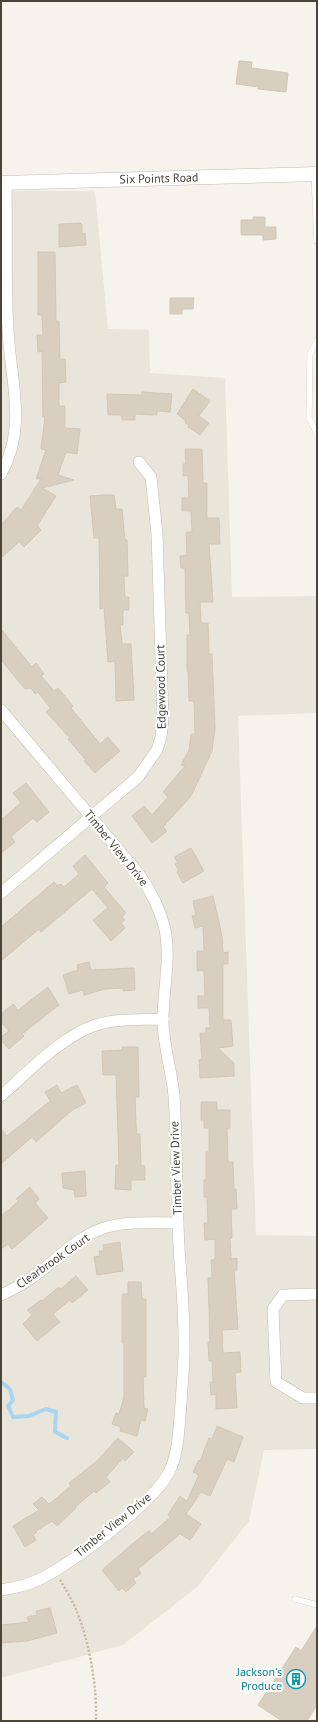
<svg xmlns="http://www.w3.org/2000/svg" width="318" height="1722" viewBox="0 0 318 1722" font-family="'PT Sans',sans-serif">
  <rect width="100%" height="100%" fill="#f6f3ec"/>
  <polygon fill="#eae5da" points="1,191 95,191 108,329 149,330 150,373 225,378 232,597 317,596 317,713 238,716 256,1235 317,1236 317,1449 264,1450 249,1521 197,1587 123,1645 1,1678"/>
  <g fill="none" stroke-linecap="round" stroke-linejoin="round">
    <polyline stroke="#a9d4f2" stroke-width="4" points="1,1382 10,1389 13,1400 8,1406 13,1417 29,1416 46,1409 56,1412 55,1432 67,1438"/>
  </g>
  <g fill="#d8cfc1" stroke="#d3c7b4">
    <polygon points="239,61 252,62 251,68 288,73 286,92 258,89 258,87 236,84"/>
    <polygon points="253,217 265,217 265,227 276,227 276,239 263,240 263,235 241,235 241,220 253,220"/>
    <polygon points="80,223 82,225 82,234 85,233 86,245 59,247 59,224"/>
    <polygon points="38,252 55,252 56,321 59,321 60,359 65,359 66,382 59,383 59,406 65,406 65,428 80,429 77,454 66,452 58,475 74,480 42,488 56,496 37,526 41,530 24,547 19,542 1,558 1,525 17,507 21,510 41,479 36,479 46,450 41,449 45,417 43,417 42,351 38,352 37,335 43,335 42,315 38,315"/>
    <polygon points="170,298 194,298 193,309 182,309 182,314 170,314"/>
    <polygon points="193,389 210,401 199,416 209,423 200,435 188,427 189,425 185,423 186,421 177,414"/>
    <polygon points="142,392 172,394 170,412 157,411 157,415 135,414 135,420 122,420 122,415 108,415 107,394 142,395"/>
    <polygon points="185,449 202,449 203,483 207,483 207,518 219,518 220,544 209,544 213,602 200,602 201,623 208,623 209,654 212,654 215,728 212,751 191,796 163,827 167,831 152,843 132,816 144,806 152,815 168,797 163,792 185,766 181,765 189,750 191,734 195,734 194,701 189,701 188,671 187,671 187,635 190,635 189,613 186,613 185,568 181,568 180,556 187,555 186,532 192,532 191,511 182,511 182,498 189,498 188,475 183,476 183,464 186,464"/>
    <polygon points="103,495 114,495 116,509 122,509 125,540 127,540 128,576 124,576 125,597 129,597 129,610 123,610 123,625 120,625 122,644 131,644 134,700 116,701 115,661 108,662 104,608 100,609 99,538 94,538 90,496"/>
    <polygon points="1,629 32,667 36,663 44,674 41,676 54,691 58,688 73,706 71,708 100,744 108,737 120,751 95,773 84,761 86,760 68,739 70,738 46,712 50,708 38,692 35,694 31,688 25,689 1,660"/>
    <polygon points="26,783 49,812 37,822 33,818 15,833 11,837 15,842 1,853 1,820 21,803 13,793"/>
    <polygon points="191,848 204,871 183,883 177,872 179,871 175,864 178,863 174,857"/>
    <polygon points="85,855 108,883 104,887 126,913 122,917 125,920 121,923 125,928 111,941 93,920 108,908 92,889 41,932 39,929 1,961 1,927 54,882 57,886 61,884 64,887 79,874 73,866"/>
    <polygon points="213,896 222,936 223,953 228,952 228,964 223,964 223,1020 231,1020 233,1046 218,1048 234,1063 234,1076 200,1078 199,1060 202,1059 200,1033 206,1033 206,1028 210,1028 209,1008 198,1008 198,996 205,996 204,970 197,971 197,951 204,951 203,926 195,928 192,916 196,915 193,901"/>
    <polygon points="89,962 91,970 134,968 135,990 123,991 123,988 105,989 84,995 83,990 69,994 63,975 78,970 77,965"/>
    <polygon points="48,987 59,1005 22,1034 24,1036 9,1049 1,1040 1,1037 9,1031 1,1022 1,1014 13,1004 18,1010"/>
    <polygon points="122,1047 138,1047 139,1097 135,1097 136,1125 137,1134 140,1134 141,1165 145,1166 145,1180 131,1180 131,1190 115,1189 116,1165 119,1165 116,1075 103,1075 102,1051 122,1050"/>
    <polygon points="57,1085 61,1093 77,1085 86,1103 71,1111 36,1142 32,1137 1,1164 1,1129 7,1136 50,1101 45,1092"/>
    <polygon points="201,1102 217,1102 217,1110 230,1110 230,1128 227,1128 228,1162 233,1162 234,1189 236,1189 237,1209 231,1209 232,1238 230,1239 231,1259 237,1258 237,1270 234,1270 238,1329 222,1330 223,1353 240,1352 241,1372 235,1373 237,1408 216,1409 216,1394 211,1395 210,1382 213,1382 212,1361 209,1361 208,1342 210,1342 208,1278 212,1278 211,1260 215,1259 215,1239 205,1240 204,1223 208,1223 207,1197 204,1197 204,1180 206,1180 206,1152 209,1152 209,1128 204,1128 204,1120 201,1120"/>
    <polygon points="85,1171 86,1196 75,1197 74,1190 63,1188 62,1173"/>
    <polygon points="30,1187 39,1199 35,1203 48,1218 12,1249 8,1244 1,1249 1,1216 19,1201 16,1199"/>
    <polygon points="120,1242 123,1271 97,1275 94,1257 100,1256 99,1251 104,1251 103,1245"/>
    <polygon points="76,1276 88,1290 72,1303 70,1300 53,1314 60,1322 37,1341 23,1324 32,1315 27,1310 41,1300 42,1301 59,1287 61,1289"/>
    <polygon points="128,1282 141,1282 142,1299 146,1299 146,1377 143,1377 144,1408 148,1409 145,1421 141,1420 137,1436 120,1431 121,1427 112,1424 116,1413 119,1414 124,1397 124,1343 122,1343 122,1298 123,1294 128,1294"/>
    <polygon points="217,1426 243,1437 234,1462 227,1459 210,1496 201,1492 186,1514 201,1524 190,1540 180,1534 138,1569 141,1573 133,1579 136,1583 126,1592 122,1588 119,1591 102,1570 143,1535 149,1531 151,1534 171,1517 168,1515 180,1496 187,1501 199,1475 193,1472 199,1460 200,1461 209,1438 212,1439"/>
    <polygon points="118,1438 134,1452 125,1461 123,1458 106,1477 110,1482 96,1493 94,1491 75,1507 76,1508 57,1526 52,1521 36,1531 37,1532 33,1535 36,1540 25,1547 13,1526 39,1510 33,1504 42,1497 49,1504 71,1486 69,1483 97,1461"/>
    <polygon points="50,1608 57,1633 27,1641 1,1643 1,1625 29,1622 27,1617 37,1615 36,1611"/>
    <polygon points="317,1626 317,1705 307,1721 282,1721 258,1705 296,1647 301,1651"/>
  </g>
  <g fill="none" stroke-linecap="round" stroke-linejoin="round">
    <g stroke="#c2bbae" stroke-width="6">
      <g id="service">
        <polyline points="314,174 317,241"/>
        <polyline points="317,340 310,354 309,418 317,434"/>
        <polyline points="295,1599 317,1605"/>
      </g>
    </g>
    <g stroke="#c2bbae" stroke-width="12">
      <g id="minor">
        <path d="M1,474C28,426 10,380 8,329C5,281 7,232 6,183"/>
        <path d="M1,710L139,874C151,891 160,909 165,929C171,959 163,990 163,1019C163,1046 172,1071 174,1096C177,1139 176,1181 178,1224C179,1262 184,1300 184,1338C185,1360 182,1382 181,1404C179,1425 179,1453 169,1472C154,1503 72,1563 40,1579C28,1585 14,1588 1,1590"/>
        <polyline points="1,893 138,777 157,750 161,737 163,719 157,534 151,477 139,462"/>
        <path d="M1,1096C27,1073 60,1038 93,1026C114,1018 141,1020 163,1019"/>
        <polyline points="317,1294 283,1295 273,1309 276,1382 303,1398 317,1398"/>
        <path d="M1,1295C12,1290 23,1284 33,1277C57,1260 78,1235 107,1227C129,1221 155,1223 178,1223"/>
      </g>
    </g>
    <g stroke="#c2bbae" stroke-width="15">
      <g id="tertiary">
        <path id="s1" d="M1,183L317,174"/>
      </g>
    </g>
    <path stroke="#c4b79f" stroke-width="2.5" stroke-dasharray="2 2" stroke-linecap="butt" d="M60,1580C66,1590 73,1601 77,1612C90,1644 97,1687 96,1721"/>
    <use href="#service" stroke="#fff" stroke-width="5.5"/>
    <use href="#minor" stroke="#fff" stroke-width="11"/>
    <use href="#tertiary" stroke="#fff" stroke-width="14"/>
  </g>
  <defs>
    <g id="building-ring" transform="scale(1)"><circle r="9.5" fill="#fff" stroke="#0f9aa8" stroke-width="1.5"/><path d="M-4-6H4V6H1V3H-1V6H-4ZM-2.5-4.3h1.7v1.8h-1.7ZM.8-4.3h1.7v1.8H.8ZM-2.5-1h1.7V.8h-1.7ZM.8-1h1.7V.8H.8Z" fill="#0f9aa8"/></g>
  </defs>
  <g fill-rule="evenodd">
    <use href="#building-ring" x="296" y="1679"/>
  </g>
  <g text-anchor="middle" stroke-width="4" stroke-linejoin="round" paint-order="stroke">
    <g font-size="12" fill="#4b4439" stroke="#fff">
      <text dy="4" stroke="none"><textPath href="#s1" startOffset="158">Six Points Road</textPath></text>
      <text transform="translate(161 687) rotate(-91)" y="4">Edgewood Court</text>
      <text transform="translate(116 848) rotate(51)" y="4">Timber View Drive</text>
      <text transform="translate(176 1168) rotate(-92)" y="4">Timber View Drive</text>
      <text transform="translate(53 1261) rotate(-35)" y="4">Clearbrook Court</text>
      <text transform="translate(113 1525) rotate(-39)" y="4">Timber View Drive</text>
    </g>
    <g font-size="12" fill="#0d838f" stroke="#fff" text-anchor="end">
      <text x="282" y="1676">Jackson's<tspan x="282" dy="14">Produce</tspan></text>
    </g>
  </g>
  <rect width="318" height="1722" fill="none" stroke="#4b4439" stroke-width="4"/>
</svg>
